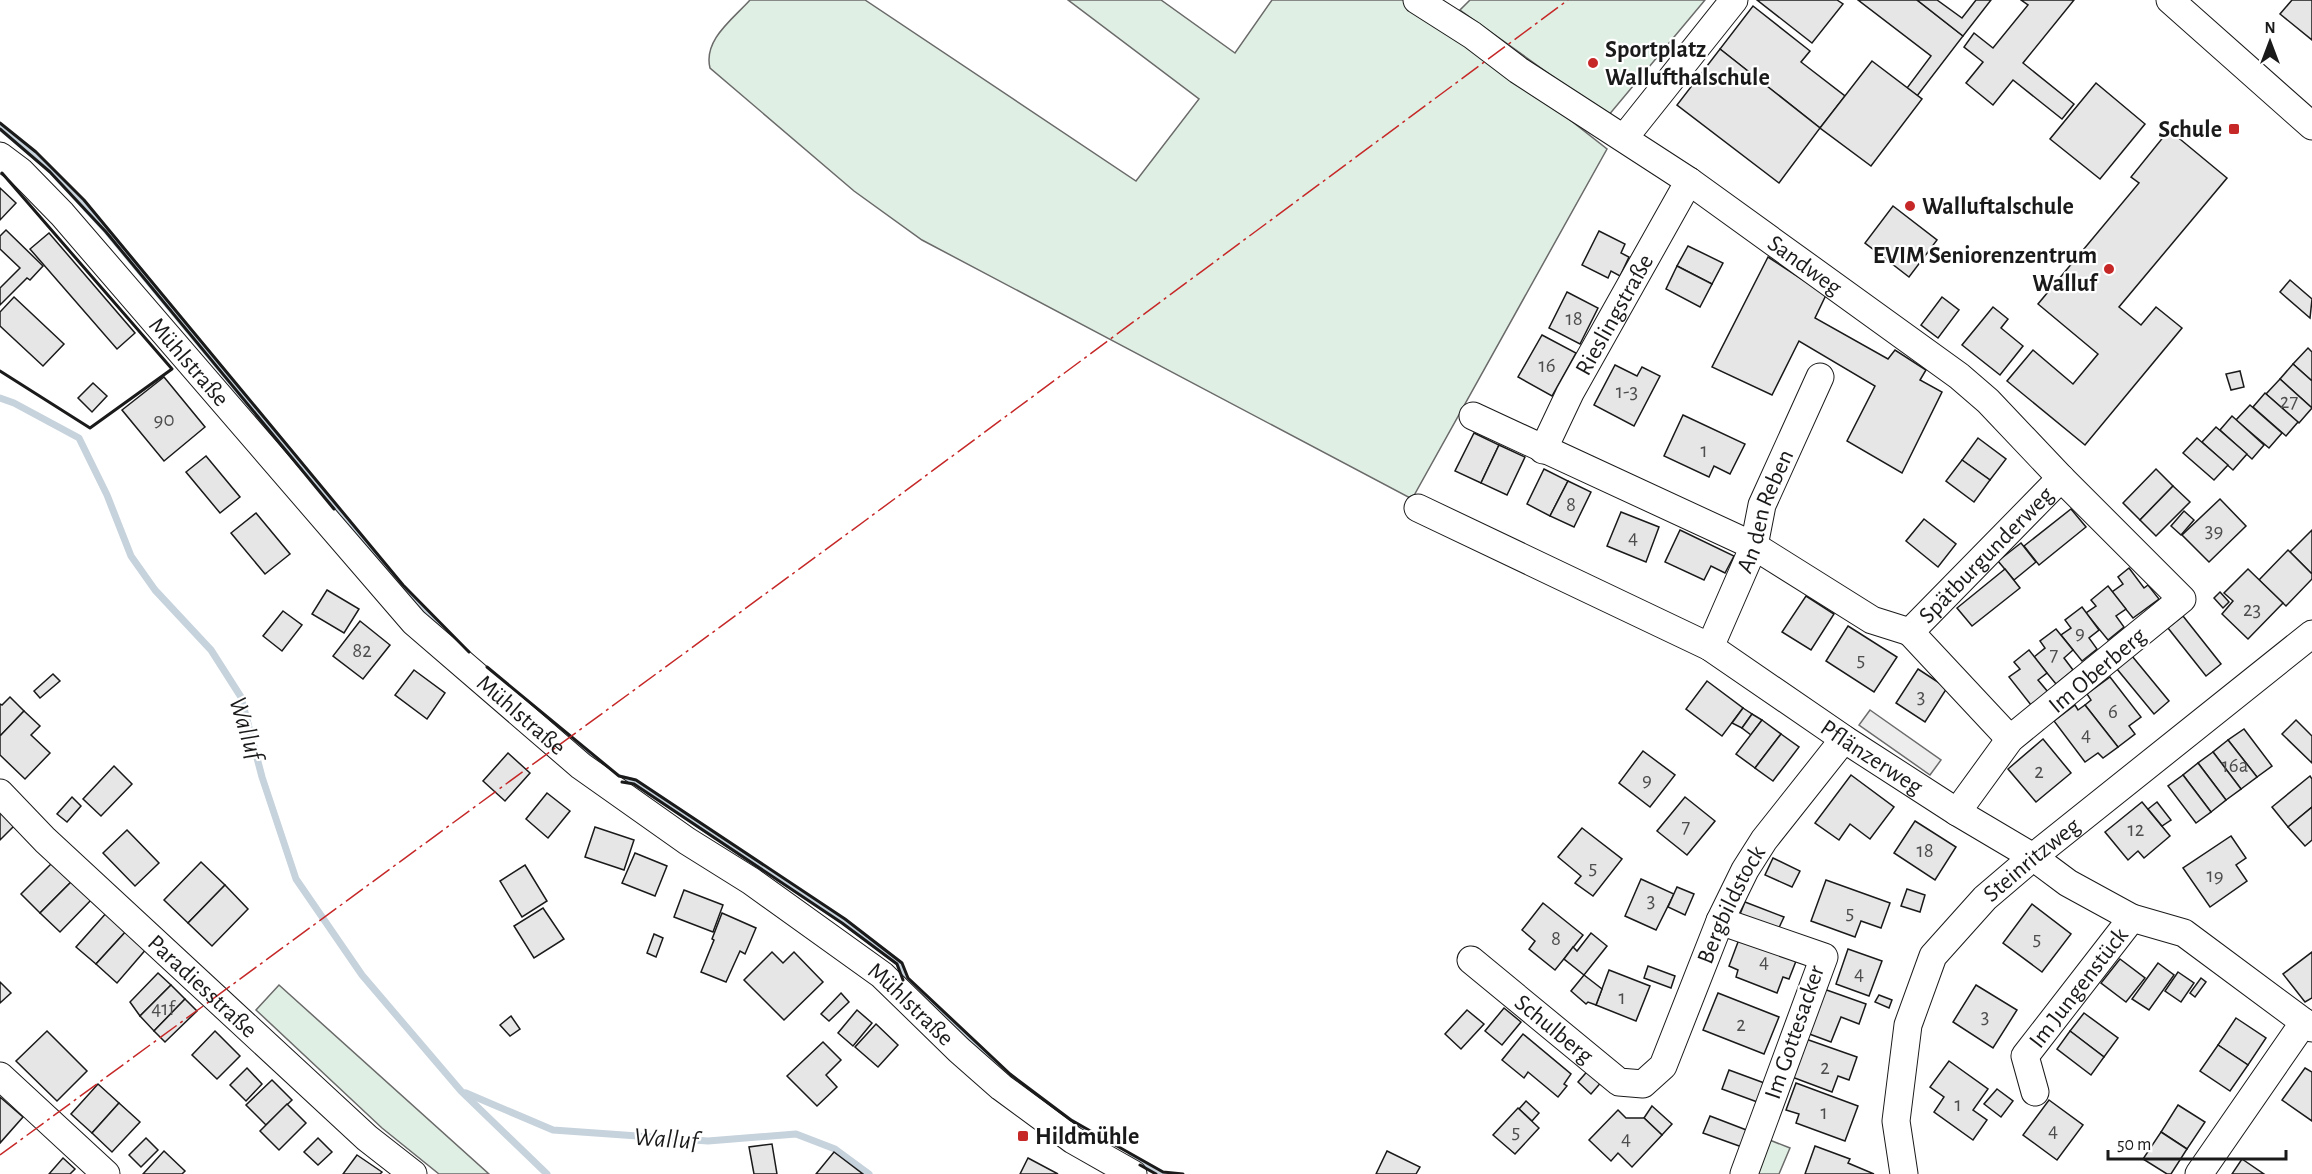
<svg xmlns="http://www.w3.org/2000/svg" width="2312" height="1174" viewBox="0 0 2312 1174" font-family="'Alegreya Sans',sans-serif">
  <rect width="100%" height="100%" fill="#fff"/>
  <g fill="#e0efe3" stroke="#6a6a6a" stroke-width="1.5">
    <path d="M750,0H865L1136,181L1199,99L1068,0H1161L1235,53L1272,0H1408L1490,57L1607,149L1412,499L922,240L854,191L710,68C703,40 733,19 750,0Z"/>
    <polygon points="1470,0 1705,0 1608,116 1460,10"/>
    <polygon points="279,985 489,1174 439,1174 382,1128 256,1010"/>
    <polygon points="1762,1137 1790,1148 1779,1174 1748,1174"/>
  </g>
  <polygon fill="#ededed" stroke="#6a6a6a" stroke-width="1.5" points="1870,710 1941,760 1930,775 1859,725"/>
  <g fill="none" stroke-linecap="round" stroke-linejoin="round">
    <g stroke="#c6d2dc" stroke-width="7">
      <polyline points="0,127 48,167 107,231 340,514 405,592 439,626"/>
      <polyline points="0,398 14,403 79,438 107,495 131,556 155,590 211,650 241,697 262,777 296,879 362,975 461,1091 547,1174"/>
      <polyline points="579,747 599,762"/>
      <polyline points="617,777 635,782 843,921 899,963 906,980 1009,1076"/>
      <polyline points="466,1093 553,1130 708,1141 796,1134 835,1149 869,1174"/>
      <polyline points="1071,1122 1097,1139"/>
      <polyline points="1130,1157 1163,1174"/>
    </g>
  </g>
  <g fill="#e6e6e6" stroke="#1a1a1a" stroke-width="1.5">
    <polygon points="1757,0 1837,0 1843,4 1812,43"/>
    <polygon points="1858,0 1917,0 1963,36 1917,96 1907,88 1931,56"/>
    <polygon points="1917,0 1937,0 1962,18 1976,0 1991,0 1963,36"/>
    <polygon points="2021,0 2074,0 2023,63 2074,104 2062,119 2013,80 1993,105 1966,83 1983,62 1964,47 1974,33 1993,48 2028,5"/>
    <polygon points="2292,0 2312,0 2312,40 2280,14"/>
    <polygon points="1753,6 1810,51 1801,62 1845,96 1820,128 1720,49"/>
    <polygon points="1720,49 1820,128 1779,183 1677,105"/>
    <polygon points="1872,61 1922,99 1871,166 1820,128"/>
    <polygon points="2096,83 2145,124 2100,179 2050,139"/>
    <polygon points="2169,130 2227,178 2119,307 2141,325 2156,307 2182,328 2085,445 2007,381 2033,350 2073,384 2098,354 2038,304 2139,183 2131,177"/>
    <polygon points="0,188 16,203 0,220"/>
    <polygon points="1893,206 1937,240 1909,277 1865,243"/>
    <polygon points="6,230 43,266 30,280 27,278 0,305 0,288 20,268 0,249 0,236"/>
    <polygon points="1599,231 1625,244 1621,253 1629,257 1620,276 1611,271 1608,278 1582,265"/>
    <polygon points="49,233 135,333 117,349 30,249"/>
    <polygon points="1688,246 1723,263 1712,284 1677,266"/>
    <polygon points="1768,257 1826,295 1815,318 1888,359 1895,350 1926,370 1920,380 1942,392 1902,473 1847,441 1875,386 1799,341 1772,395 1712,367"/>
    <polygon points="1677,266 1712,284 1700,307 1666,289"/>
    <polygon points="2290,280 2312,299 2310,318 2280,292"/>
    <polygon points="1567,292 1598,308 1580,344 1549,328"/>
    <polygon points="14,297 64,344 43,366 0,326 0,312"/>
    <polygon points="1942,297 1959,310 1938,338 1921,325"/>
    <polygon points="1993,307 2008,319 2001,328 2023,346 2000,375 1962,345"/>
    <polygon points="1542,335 1576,353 1552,396 1518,377"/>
    <polygon points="2308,348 2312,352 2312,381 2293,364"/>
    <polygon points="2293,364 2312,381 2312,408 2280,379"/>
    <polygon points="1615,365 1637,376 1642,367 1660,376 1634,426 1594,405"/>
    <polygon points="2240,371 2244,387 2231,390 2226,374"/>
    <polygon points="164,377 205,427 164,461 122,410"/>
    <polygon points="2280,379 2312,408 2299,423 2266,394"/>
    <polygon points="93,383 107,396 92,412 78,398"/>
    <polygon points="2265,393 2298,422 2286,436 2253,407"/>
    <polygon points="2250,405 2282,433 2269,448 2236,420"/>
    <polygon points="1683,415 1745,444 1730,474 1714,466 1709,477 1664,456"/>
    <polygon points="2232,416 2264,445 2252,459 2220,430"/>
    <polygon points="2216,427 2247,454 2233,470 2202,442"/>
    <polygon points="1474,433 1499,445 1481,483 1455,471"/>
    <polygon points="1978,438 2006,459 1990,480 1962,460"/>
    <polygon points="2197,438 2228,465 2214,480 2183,453"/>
    <polygon points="1499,445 1525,457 1507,495 1481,483"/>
    <polygon points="206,456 240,497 220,513 186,472"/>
    <polygon points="1962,460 1990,480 1974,502 1946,481"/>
    <polygon points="1544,469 1568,481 1550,516 1527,504"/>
    <polygon points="2156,469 2173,486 2140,520 2123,503"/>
    <polygon points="1568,481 1591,492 1574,527 1550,516"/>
    <polygon points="2173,486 2190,502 2156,536 2140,520"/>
    <polygon points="2220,499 2246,526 2209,562 2182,535"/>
    <polygon points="2071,509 2086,527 2039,565 2024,546"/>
    <polygon points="2184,511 2194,520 2181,535 2171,526"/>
    <polygon points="1621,512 1659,527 1646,562 1607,546"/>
    <polygon points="256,513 290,554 265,574 231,533"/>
    <polygon points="1924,519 1956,544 1938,567 1906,541"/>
    <polygon points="1680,530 1734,556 1725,573 1711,566 1704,580 1665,562"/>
    <polygon points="2312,530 2312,574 2290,552"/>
    <polygon points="2021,543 2036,562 2014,580 1998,561"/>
    <polygon points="2288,550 2312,574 2312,579 2286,606 2259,580"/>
    <polygon points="2129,568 2144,588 2148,585 2159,599 2133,618 2112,592 2123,584 2118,577"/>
    <polygon points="2005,569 2020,588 1972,626 1957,608"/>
    <polygon points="2248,569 2283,603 2248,639 2222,614 2233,601 2224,593"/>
    <polygon points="2108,586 2126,609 2116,616 2124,627 2108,640 2086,613 2096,606 2091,600"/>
    <polygon points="327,590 359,609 344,633 312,614"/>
    <polygon points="2220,592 2229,602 2223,608 2214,598"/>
    <polygon points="1806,596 1834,614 1811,650 1782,632"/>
    <polygon points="2082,607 2099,630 2089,638 2097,649 2082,661 2061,635 2071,628 2065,620"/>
    <polygon points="283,611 302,625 282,651 263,636"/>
    <polygon points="2183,616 2221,664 2206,676 2168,628"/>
    <polygon points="360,621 390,645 363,679 333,656"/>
    <polygon points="1848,626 1897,657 1874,692 1826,661"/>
    <polygon points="2056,629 2073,650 2064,658 2073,670 2056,684 2034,657 2045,648 2040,641"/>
    <polygon points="2029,650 2047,673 2038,680 2048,692 2031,705 2009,677 2020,669 2014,662"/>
    <polygon points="2132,656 2169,701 2154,714 2117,669"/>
    <polygon points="1918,669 1947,688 1925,722 1896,703"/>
    <polygon points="414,670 445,693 427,719 395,695"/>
    <polygon points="53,674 60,681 40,698 34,691"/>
    <polygon points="2110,677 2141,717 2129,726 2135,734 2118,747 2085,705 2091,700 2087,694"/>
    <polygon points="1707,681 1743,708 1722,736 1686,709"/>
    <polygon points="10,697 24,711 0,736 0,704 2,705"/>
    <polygon points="2075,705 2078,710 2085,705 2118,747 2103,758 2098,753 2085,762 2054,721"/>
    <polygon points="1743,708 1752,714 1742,728 1732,723"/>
    <polygon points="24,711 40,726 31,735 50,753 25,779 0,755 0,736"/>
    <polygon points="1752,714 1762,720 1751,735 1742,728"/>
    <polygon points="1762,720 1781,734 1755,768 1736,754"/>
    <polygon points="2296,720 2312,736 2312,763 2282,734"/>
    <polygon points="2244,729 2272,766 2257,777 2228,740"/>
    <polygon points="1781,734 1799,747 1773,781 1755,768"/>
    <polygon points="2043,739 2071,773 2036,802 2008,769"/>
    <polygon points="2228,740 2257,777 2241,789 2213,752"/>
    <polygon points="1643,751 1675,775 1650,807 1619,783"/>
    <polygon points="2213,752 2241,789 2226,800 2198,763"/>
    <polygon points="508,753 530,773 505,801 483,781"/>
    <polygon points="2198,763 2226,800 2211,812 2183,775"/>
    <polygon points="114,766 132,784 101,816 83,799"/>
    <polygon points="1851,775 1894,807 1870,839 1850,824 1839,840 1815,823"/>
    <polygon points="2183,775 2211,812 2196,823 2168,786"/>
    <polygon points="2310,776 2312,779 2312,807 2288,827 2272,807"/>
    <polygon points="547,793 570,811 548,838 526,819"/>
    <polygon points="72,797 81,806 67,822 57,814"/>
    <polygon points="1685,797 1715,821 1687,855 1657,831"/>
    <polygon points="2142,802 2170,836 2144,858 2138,851 2128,860 2105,832"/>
    <polygon points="2157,802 2171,820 2162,826 2148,809"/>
    <polygon points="0,806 17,823 0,840"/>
    <polygon points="2312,807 2312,840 2305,846 2288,827"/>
    <polygon points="1915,821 1956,847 1935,880 1894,853"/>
    <polygon points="595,827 634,840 624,870 585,857"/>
    <polygon points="1582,828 1622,859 1593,896 1575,883 1581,876 1558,857"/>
    <polygon points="127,830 159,863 135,886 103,853"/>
    <polygon points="2231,836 2246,858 2236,865 2247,881 2210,907 2183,868"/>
    <polygon points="635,853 667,866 655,896 622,883"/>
    <polygon points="1773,858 1800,871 1792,887 1765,875"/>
    <polygon points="53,862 72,881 40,913 21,894"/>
    <polygon points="201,862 225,885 188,923 164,900"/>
    <polygon points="525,865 547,901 522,917 500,881"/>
    <polygon points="1641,879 1674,894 1656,930 1625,916"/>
    <polygon points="1826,880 1890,903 1881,928 1861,921 1855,937 1811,921"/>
    <polygon points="72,881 92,899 60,932 40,913"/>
    <polygon points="225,885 248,909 212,946 188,923"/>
    <polygon points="1677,887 1694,894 1685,915 1668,907"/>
    <polygon points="1907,889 1925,895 1920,912 1901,906"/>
    <polygon points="684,890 723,905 713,932 674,917"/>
    <polygon points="1745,902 1784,917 1776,934 1738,919"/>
    <polygon points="1543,903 1583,935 1555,970 1529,949 1535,941 1522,930"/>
    <polygon points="2032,904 2071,934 2042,972 2003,943"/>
    <polygon points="543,908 564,939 534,958 514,926"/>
    <polygon points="108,911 128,929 96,964 76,947"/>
    <polygon points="722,913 756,928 745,954 740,951 726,982 701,972 714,940 712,939"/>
    <polygon points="128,929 148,947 117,983 96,964"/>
    <polygon points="1591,933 1607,946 1584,975 1564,959 1573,947 1577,951"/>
    <polygon points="654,934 663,938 656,957 647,953"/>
    <polygon points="1741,934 1798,956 1789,979 1783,977 1777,993 1736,977 1738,970 1729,966"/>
    <polygon points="1848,949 1882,961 1869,996 1836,984"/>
    <polygon points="772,952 783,963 794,952 823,982 784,1020 744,980"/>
    <polygon points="2312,952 2312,998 2305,1002 2283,974"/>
    <polygon points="2120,959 2145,978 2126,1002 2101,983"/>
    <polygon points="2158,963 2174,975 2149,1010 2132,999"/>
    <polygon points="1648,966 1675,976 1671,988 1644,978"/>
    <polygon points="1609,970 1650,986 1636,1021 1596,1005"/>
    <polygon points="2178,972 2194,983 2181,1002 2165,991"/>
    <polygon points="158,973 171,985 140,1016 130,1002"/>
    <polygon points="1584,975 1602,989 1596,1005 1588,1002 1586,1004 1571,991"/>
    <polygon points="2201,978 2206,982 2195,997 2190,993"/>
    <polygon points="0,982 11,993 0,1003"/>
    <polygon points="171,985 185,999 154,1031 140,1016"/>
    <polygon points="1976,985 2017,1010 1993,1048 1953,1022"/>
    <polygon points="1821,988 1866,1004 1859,1024 1841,1017 1831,1042 1804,1032"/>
    <polygon points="841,993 849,1002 829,1021 821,1014"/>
    <polygon points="1718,993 1779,1017 1764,1054 1703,1030"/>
    <polygon points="1879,995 1892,1000 1889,1008 1875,1002"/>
    <polygon points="185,999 197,1011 165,1042 154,1031"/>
    <polygon points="1504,1008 1521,1022 1502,1045 1485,1031"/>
    <polygon points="857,1010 872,1023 853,1046 838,1033"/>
    <polygon points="1467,1010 1484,1024 1461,1049 1445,1034"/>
    <polygon points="2084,1013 2118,1038 2104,1057 2070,1031"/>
    <polygon points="511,1016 520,1029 510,1036 500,1025"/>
    <polygon points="2236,1018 2266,1038 2248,1065 2218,1045"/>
    <polygon points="876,1024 898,1045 878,1067 855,1047"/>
    <polygon points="47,1031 87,1071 57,1101 16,1061"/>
    <polygon points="215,1031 240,1056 217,1079 192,1055"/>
    <polygon points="2070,1031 2104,1057 2091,1075 2057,1049"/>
    <polygon points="1523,1034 1571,1074 1564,1084 1567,1086 1558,1097 1528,1072 1524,1078 1502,1060"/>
    <polygon points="1803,1038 1857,1057 1849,1080 1838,1076 1832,1092 1792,1077"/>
    <polygon points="823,1042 841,1060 826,1075 837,1087 817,1106 787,1076"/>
    <polygon points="2218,1045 2248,1065 2230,1091 2200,1071"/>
    <polygon points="1949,1061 1988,1089 1973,1110 1987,1120 1973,1140 1934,1112 1944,1097 1930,1087"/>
    <polygon points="1591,1067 1604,1079 1591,1094 1578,1082"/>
    <polygon points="247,1068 262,1084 246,1101 230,1085"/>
    <polygon points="2305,1068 2312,1072 2312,1121 2282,1100"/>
    <polygon points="1729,1070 1767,1084 1760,1103 1722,1089"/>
    <polygon points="272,1080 292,1100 266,1125 246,1105"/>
    <polygon points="1796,1083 1858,1106 1845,1141 1796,1123 1799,1114 1786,1110"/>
    <polygon points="98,1084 119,1103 92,1133 71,1114"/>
    <polygon points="1997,1089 2013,1101 2001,1117 1984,1104"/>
    <polygon points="0,1097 23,1117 0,1143"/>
    <polygon points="2049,1100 2083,1125 2057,1160 2023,1135"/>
    <polygon points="1526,1101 1539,1113 1532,1121 1519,1109"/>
    <polygon points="119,1103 140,1122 112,1152 92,1133"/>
    <polygon points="287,1104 306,1123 279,1150 260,1131"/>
    <polygon points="2178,1105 2205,1122 2187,1149 2161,1132"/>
    <polygon points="1652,1106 1672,1124 1662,1135 1644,1118"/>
    <polygon points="1518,1108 1539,1128 1515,1154 1493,1135"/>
    <polygon points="1618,1110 1626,1118 1644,1118 1662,1135 1632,1167 1618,1153 1611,1161 1589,1140"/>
    <polygon points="1710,1116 1749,1131 1742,1147 1703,1133"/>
    <polygon points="2161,1132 2187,1149 2171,1174 2167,1174 2143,1159"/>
    <polygon points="146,1138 158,1150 141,1167 129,1155"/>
    <polygon points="318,1138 332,1152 318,1165 304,1152"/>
    <polygon points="772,1144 777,1174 754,1174 749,1147"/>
    <polygon points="1815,1146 1850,1159 1848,1163 1874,1174 1805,1174"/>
    <polygon points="164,1151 185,1171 182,1174 143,1174"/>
    <polygon points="1387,1151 1420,1167 1416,1174 1376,1174"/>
    <polygon points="834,1152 863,1174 816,1174"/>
    <polygon points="357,1155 382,1172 380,1174 343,1174"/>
    <polygon points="63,1158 75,1169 70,1174 49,1174"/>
    <polygon points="1028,1158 1058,1174 1020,1174"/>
    <polygon points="2242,1159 2264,1174 2232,1174"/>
  </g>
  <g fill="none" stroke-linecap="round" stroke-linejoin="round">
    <g stroke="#1a1a1a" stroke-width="29">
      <g id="minor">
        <path id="s1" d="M1417,0L1472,35L1518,70L1689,181L1959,376L1988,401L2061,478L2182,599L2010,739L1957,812"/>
        <polyline points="2170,0 2312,126"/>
        <polyline points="1624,138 1734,0"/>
        <path id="s2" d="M0,156L20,171L62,214L414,622L581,766L687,841L751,881L882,975L959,1050L1001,1087L1073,1140L1133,1174"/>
        <path id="s3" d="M1473,416L1754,546L1872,620L1910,632L2061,478"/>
        <path id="s4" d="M1543,450L1570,393L1689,181"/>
        <path id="s5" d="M1418,508L1710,647L1844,739L1957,812L2033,857L2068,883L2132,918L2184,933L2312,1028"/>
        <polyline points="1910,632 2010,739"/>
        <path id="s6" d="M1710,647L1754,546L1762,505L1820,377"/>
        <path id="s7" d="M0,793L45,840L367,1138L413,1174"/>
        <polyline points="1720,921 1824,957 1744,1174"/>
        <path id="s8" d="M1471,960L1619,1082L1643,1084L1663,1066L1720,921L1745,870L1764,840L1844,739"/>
        <polyline points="0,1076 106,1174"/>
        <path id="s9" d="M2035,1092L2025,1056L2132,918"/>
        <path id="s10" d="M1904,1174L1896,1121L1908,1025L1933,956L1985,898L2033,857L2312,634"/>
        <polyline points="2199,1174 2304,1022"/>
      </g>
    </g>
    <use href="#minor" stroke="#fff" stroke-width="27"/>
    <g stroke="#1a1a1a" stroke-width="3">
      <polyline points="0,123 36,152 84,200 403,585 469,652"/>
      <polyline points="0,129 50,172 106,232 334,509"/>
      <polyline points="0,371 90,428 172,369 2,173"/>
      <polyline points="487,667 619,776 636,780 845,919 902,963 908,978 1010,1074 1071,1120 1163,1172 1183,1174"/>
      <polyline points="622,782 634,784 842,923 897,964 903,980"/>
      <polyline points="1140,1165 1156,1174"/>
    </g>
    <polyline stroke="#c62828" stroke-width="1.5" stroke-dasharray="21 4.5 3 4.5" stroke-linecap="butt" points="0,1155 866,520 1568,0"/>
  </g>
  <g fill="#c62828" stroke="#fff" stroke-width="2">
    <circle cx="1593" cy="63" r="6"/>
    <rect x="2228" y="123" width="12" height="12" rx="3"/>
    <circle cx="1910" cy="206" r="6"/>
    <circle cx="2109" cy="269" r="6"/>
    <rect x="1017" y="1130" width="12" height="12" rx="3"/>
  </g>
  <g text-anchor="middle" stroke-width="4.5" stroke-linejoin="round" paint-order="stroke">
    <g font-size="21" fill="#4d4d4d">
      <text x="1574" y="325">18</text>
      <text x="1547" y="372">16</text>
      <text x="1627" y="398">1-3</text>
      <text x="2289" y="408">27</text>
      <text x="164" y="426">90</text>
      <text x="1704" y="457">1</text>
      <text x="1571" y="511">8</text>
      <text x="2214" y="537">39</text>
      <text x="1633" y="544">4</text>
      <text x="2252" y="616">23</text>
      <text x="2080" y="639">9</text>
      <text x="362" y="657">82</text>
      <text x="2054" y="661">7</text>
      <text x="1861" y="666">5</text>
      <text x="1921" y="703">3</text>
      <text x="2113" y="718">6</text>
      <text x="2086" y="741">4</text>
      <text x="2235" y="772">16a</text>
      <text x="2039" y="778">2</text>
      <text x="1647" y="786">9</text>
      <text x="1686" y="833">7</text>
      <text x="2136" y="836">12</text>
      <text x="1925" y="857">18</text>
      <text x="1593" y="874">5</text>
      <text x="2215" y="882">19</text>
      <text x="1651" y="907">3</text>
      <text x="1850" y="919">5</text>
      <text x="1556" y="945">8</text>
      <text x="2037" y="945">5</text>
      <text x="1764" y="968">4</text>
      <text x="1859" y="980">4</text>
      <text x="1622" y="1004">1</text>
      <text x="163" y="1015">41f</text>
      <text x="1985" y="1023">3</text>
      <text x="1741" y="1031">2</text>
      <text x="1825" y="1074">2</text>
      <text x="1958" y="1111">1</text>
      <text x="1824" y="1119">1</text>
      <text x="2053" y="1137">4</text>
      <text x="1516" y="1138">5</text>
      <text x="1626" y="1145">4</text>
    </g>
    <g font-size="24" font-weight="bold" fill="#1a1a1a" stroke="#fff" text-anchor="start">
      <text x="1605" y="57">Sportplatz<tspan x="1605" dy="28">Wallufthalschule</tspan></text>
      <text x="2222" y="137" text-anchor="end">Schule</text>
      <text x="1922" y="214">Walluftalschule</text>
      <text x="2097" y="263" text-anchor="end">EVIM Seniorenzentrum<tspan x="2097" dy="28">Walluf</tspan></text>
      <text x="1035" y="1144">Hildmühle</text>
    </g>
    <g font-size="24" fill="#1a1a1a" stroke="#fff">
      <text dy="8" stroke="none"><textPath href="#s1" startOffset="470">Sandweg</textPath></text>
      <text dy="8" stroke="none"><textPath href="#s4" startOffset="153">Rieslingstraße</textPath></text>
      <text dy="8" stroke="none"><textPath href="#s2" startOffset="280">Mühlstraße</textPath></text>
      <text dy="8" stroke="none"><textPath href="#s6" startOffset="147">An den Reben</textPath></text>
      <text dy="8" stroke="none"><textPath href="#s3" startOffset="597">Spätburgunderweg</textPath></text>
      <text transform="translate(2097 670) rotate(-40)" y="8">Im Oberberg</text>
      <text dy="8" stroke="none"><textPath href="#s2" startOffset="766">Mühlstraße</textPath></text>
      <text dy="8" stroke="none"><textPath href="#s5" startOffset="519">Pflänzerweg</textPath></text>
      <text dy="8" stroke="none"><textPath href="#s10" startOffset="362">Steinritzweg</textPath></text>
      <text dy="8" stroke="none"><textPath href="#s8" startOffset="418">Bergbildstock</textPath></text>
      <text dy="8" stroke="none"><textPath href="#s7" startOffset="280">Paradiesstraße</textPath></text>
      <text dy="8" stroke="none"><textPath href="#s9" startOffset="124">Im Jungenstück</textPath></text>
      <text dy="8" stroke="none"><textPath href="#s2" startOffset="1252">Mühlstraße</textPath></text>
      <text dy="8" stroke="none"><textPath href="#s8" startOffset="108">Schulberg</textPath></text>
      <text transform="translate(1794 1032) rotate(-71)" y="8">Im Gottesacker</text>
    </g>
    <g font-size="26" font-style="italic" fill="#1a1a1a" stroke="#fff">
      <text transform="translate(247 728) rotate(73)" y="9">Walluf</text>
      <text transform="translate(666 1138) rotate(4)" y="9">Walluf</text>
    </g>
  </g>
  <g transform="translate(2270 42)" stroke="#ffffff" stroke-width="4.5" paint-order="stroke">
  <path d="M0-4.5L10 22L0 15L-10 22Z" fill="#1a1a1a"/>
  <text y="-9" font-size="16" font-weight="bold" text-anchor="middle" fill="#1a1a1a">N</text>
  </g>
  <path d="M2108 1150v9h178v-9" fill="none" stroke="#1a1a1a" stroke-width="3"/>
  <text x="2117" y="1150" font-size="18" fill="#1a1a1a" stroke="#ffffff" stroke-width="4.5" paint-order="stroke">50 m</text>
</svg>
